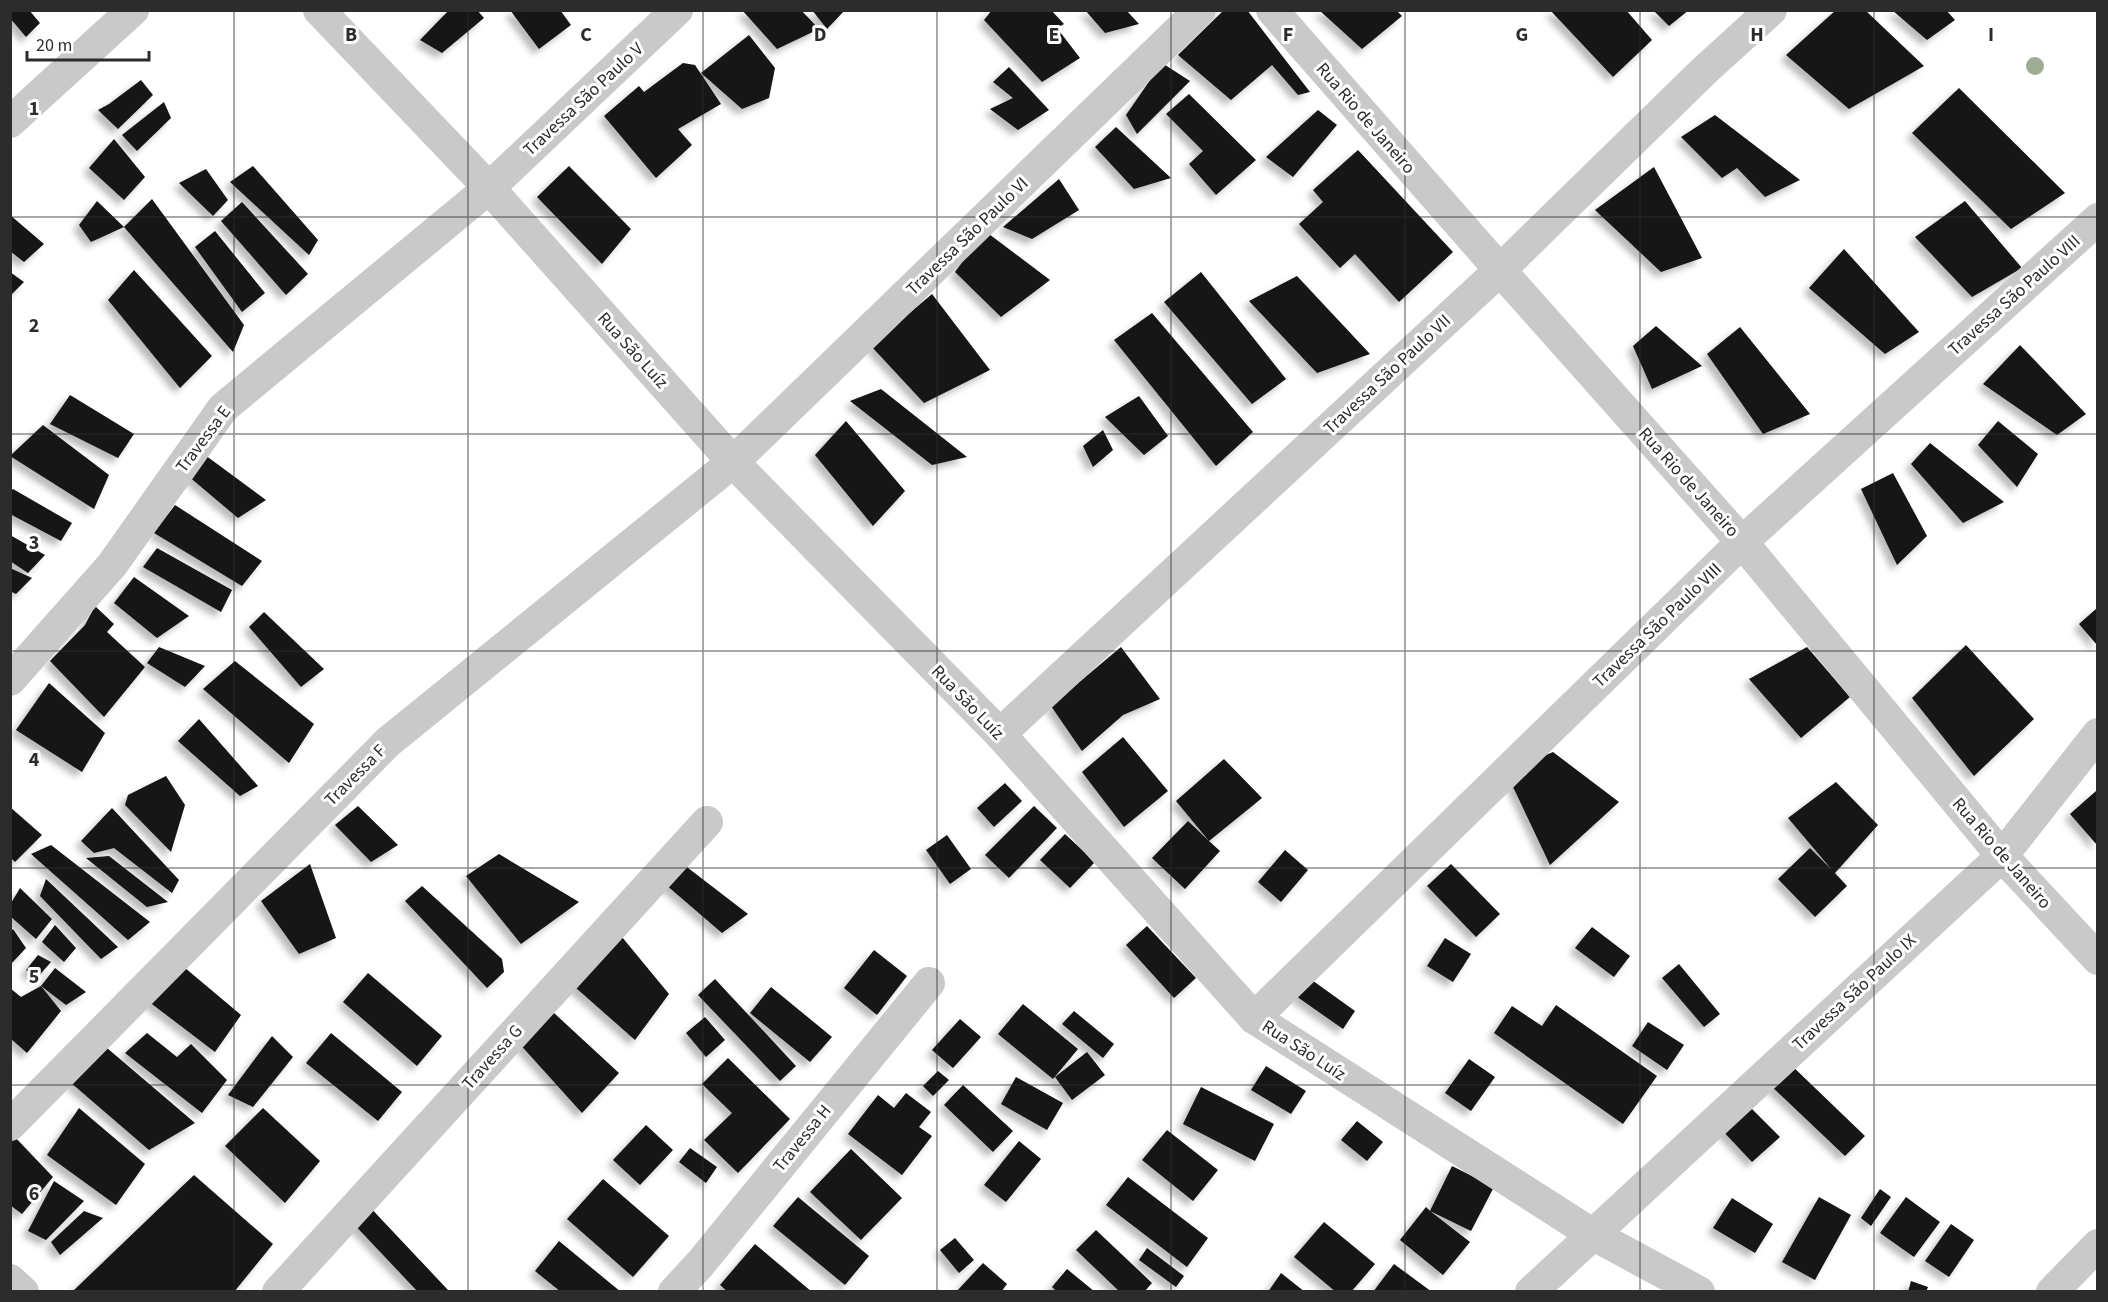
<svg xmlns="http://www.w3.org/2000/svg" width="2108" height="1302" viewBox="0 0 2108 1302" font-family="'Source Sans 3',sans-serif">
  <defs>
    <filter id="shadow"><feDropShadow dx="-5.5" dy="5.5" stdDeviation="3" flood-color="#0004"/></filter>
  </defs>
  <rect width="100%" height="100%" fill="#fff"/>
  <g fill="#131313" filter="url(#shadow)">
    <polygon points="10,10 29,10 40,23 26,37 10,18"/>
    <polygon points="449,10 477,10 484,18 442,53 420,40"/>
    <polygon points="510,10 560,10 571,25 539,49"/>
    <polygon points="742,10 801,10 819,29 777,49"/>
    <polygon points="812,10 845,10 827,29"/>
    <polygon points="992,10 1051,10 1064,24 1057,28 1080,58 1042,82 984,20"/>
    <polygon points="1085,10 1126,10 1139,24 1105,33"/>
    <polygon points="1224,10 1247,10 1310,92 1298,95 1272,65 1231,100 1178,55"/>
    <polygon points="1319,10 1396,10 1402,16 1362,49"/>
    <polygon points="1550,10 1626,10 1652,40 1613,77"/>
    <polygon points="1653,10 1689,10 1669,26"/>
    <polygon points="1836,10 1865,10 1924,66 1849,109 1786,55"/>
    <polygon points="1892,10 1946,10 1955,20 1927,40"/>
    <polygon points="749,35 775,68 769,98 742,109 701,73"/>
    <polygon points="683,63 695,65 721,104 678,129 692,145 656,178 604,116 639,86 644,92"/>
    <polygon points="1162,63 1190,81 1137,134 1126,115"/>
    <polygon points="1009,67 1049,110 1018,130 990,109 1013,98 993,82"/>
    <polygon points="141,80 153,95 118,129 98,110 109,104"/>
    <polygon points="1959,88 2065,193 2011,229 1912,133"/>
    <polygon points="1189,94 1256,160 1216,195 1189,164 1203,151 1166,114"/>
    <polygon points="164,102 171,118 137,151 122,135"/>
    <polygon points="1318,110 1337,125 1293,177 1266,157"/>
    <polygon points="1715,115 1800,180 1765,197 1737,168 1722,178 1681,137"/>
    <polygon points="1116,127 1171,178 1134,189 1095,147"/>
    <polygon points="114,139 145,177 124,200 89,168"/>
    <polygon points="1358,150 1453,252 1399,302 1355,254 1340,268 1299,224 1323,202 1313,190"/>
    <polygon points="253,166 318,240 309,255 230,182"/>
    <polygon points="569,166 631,229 602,264 537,197"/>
    <polygon points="1654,167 1702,258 1661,272 1595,210"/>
    <polygon points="206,169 228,200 213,216 179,183"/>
    <polygon points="1059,179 1079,210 1032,239 1003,227"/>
    <polygon points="152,199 244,325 233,352 124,227"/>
    <polygon points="97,201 124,227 91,242 79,225"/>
    <polygon points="1965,201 2022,268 1972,297 1915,237"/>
    <polygon points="242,202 308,274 286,295 221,221"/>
    <polygon points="10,215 44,244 24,262 10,251"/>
    <polygon points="215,231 265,293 242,312 195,247"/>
    <polygon points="985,231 1050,280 1001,317 955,272"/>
    <polygon points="1844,249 1919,332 1885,354 1809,288"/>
    <polygon points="134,270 212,356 180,388 108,300"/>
    <polygon points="10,272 24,282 10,296"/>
    <polygon points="1201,272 1286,379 1252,404 1164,302"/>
    <polygon points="1297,276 1370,354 1317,373 1249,301"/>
    <polygon points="932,294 990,370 924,403 871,346"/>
    <polygon points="1152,313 1253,432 1216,466 1114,340"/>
    <polygon points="1656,326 1702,366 1652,389 1633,346"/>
    <polygon points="1740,327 1810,414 1763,434 1707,354"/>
    <polygon points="2020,345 2086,414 2057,435 1983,384"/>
    <polygon points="881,389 967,457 932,465 850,401"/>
    <polygon points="70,395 134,434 118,458 50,424"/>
    <polygon points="1139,396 1168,436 1144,455 1105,417"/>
    <polygon points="846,421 905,491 873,526 815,455"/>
    <polygon points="1998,421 2038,454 2017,487 1978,445"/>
    <polygon points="43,425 109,475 94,509 10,456"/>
    <polygon points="1103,430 1113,450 1093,467 1083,446"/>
    <polygon points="1930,443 2004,502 1963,523 1911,464"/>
    <polygon points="205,455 266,500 238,518 187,475"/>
    <polygon points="1893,473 1927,536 1897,565 1861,489"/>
    <polygon points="13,489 72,523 61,541 10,514 10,492"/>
    <polygon points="175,505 262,561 242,586 154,533"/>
    <polygon points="10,535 45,555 28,573 10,561"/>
    <polygon points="157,548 232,590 221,612 143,567"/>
    <polygon points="10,568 32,578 16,594 10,591"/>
    <polygon points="134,577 189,616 157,638 114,603"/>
    <polygon points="95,606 114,624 107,632 145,667 104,717 50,661 85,625"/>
    <polygon points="2097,608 2097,645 2079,624"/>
    <polygon points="264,612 324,669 301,687 249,627"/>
    <polygon points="1966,645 2034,719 1974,776 1912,698"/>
    <polygon points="159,647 205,666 185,687 147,663"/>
    <polygon points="1121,647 1160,699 1123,715 1082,751 1051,706"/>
    <polygon points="1807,647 1850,697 1801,738 1749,679"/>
    <polygon points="235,661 314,724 289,763 203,689"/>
    <polygon points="49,683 105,733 82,772 16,730"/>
    <polygon points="199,719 258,786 240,796 178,741"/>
    <polygon points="1123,737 1168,791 1124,827 1082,772"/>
    <polygon points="1553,752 1619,802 1550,865 1506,772"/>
    <polygon points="1224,759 1262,798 1209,841 1220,851 1185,889 1152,858 1188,821 1209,841 1176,801"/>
    <polygon points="166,776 185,805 171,852 125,805 128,795"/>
    <polygon points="1836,782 1878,825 1835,873 1847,886 1815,917 1778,879 1810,848 1832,870 1788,818"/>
    <polygon points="1005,783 1022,801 994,827 977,808"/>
    <polygon points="2096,791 2097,793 2097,845 2070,814"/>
    <polygon points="358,806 398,845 371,862 335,825"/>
    <polygon points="1034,806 1057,828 1009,878 985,855"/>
    <polygon points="10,807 42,835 15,862 10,857"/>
    <polygon points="112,808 179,880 172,893 114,848 94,853 81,841"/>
    <polygon points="1065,834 1095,862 1070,888 1040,860"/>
    <polygon points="947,835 971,869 950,884 926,850"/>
    <polygon points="51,845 150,922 128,940 31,854"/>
    <polygon points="1285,850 1308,870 1281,902 1258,882"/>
    <polygon points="499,854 579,902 521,944 466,876"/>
    <polygon points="109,856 168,902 147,907 86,858"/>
    <polygon points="679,861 748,914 722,933 665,884"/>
    <polygon points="310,864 336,938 299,954 261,901"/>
    <polygon points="1451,864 1500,914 1476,937 1427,886"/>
    <polygon points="46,879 118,947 101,959 40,896"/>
    <polygon points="422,886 502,959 504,972 487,988 405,901"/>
    <polygon points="20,888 52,919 36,939 10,916 10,905"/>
    <polygon points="55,925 76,948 64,962 42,942"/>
    <polygon points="1147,926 1196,978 1174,998 1126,945"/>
    <polygon points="1592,927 1630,956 1614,977 1575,948"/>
    <polygon points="13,929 26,948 10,965 10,932"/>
    <polygon points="617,931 669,994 635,1040 567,980"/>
    <polygon points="1445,938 1471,954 1453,982 1427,966"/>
    <polygon points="874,950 907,976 877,1015 844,988"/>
    <polygon points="38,955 51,962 36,979 26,970"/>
    <polygon points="178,962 241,1015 215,1052 148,1001"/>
    <polygon points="1679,964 1720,1014 1704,1027 1662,978"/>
    <polygon points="55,968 86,992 66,1005 41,986"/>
    <polygon points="368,973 442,1036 417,1066 343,1002"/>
    <polygon points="1309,978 1355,1011 1343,1029 1296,996"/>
    <polygon points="715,979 796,1066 780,1081 698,995"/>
    <polygon points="41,986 61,1011 27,1053 10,1038 10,988 21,997"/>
    <polygon points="771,987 832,1037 810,1062 750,1013"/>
    <polygon points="1023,1004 1078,1049 1053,1079 998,1034"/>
    <polygon points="1556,1005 1657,1076 1623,1124 1494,1033 1512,1006 1542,1026"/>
    <polygon points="1074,1011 1114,1044 1103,1058 1062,1024"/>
    <polygon points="554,1013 619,1073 582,1113 517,1041"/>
    <polygon points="705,1017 725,1040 706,1057 686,1033"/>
    <polygon points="960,1019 981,1037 953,1068 932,1050"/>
    <polygon points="1648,1022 1684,1045 1667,1070 1632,1046"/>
    <polygon points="147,1033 177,1057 191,1044 227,1080 202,1113 125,1053"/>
    <polygon points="331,1033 402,1092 378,1121 306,1063"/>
    <polygon points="272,1036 293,1057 253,1107 228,1095"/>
    <polygon points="107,1048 195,1123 149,1150 70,1082"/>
    <polygon points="1087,1052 1105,1075 1072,1100 1055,1077"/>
    <polygon points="728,1058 790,1119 738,1173 704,1140 732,1113 702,1084"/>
    <polygon points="1469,1059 1495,1077 1471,1111 1445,1093"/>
    <polygon points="1789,1063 1865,1136 1845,1156 1769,1084"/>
    <polygon points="1266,1066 1306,1091 1291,1114 1251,1090"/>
    <polygon points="938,1071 949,1080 933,1096 923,1086"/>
    <polygon points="1016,1077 1063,1103 1047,1130 1001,1104"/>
    <polygon points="963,1085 1013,1131 993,1152 944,1105"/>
    <polygon points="1201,1087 1274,1124 1255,1161 1183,1124"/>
    <polygon points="906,1093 931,1112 919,1127 932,1136 902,1175 848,1134 878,1095 894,1108"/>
    <polygon points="1746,1103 1780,1137 1752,1162 1720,1128"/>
    <polygon points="79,1108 145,1164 116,1205 47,1155"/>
    <polygon points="263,1108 320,1161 285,1203 225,1146"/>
    <polygon points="1357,1121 1383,1142 1367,1161 1341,1140"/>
    <polygon points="646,1125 673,1150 640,1185 613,1160"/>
    <polygon points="1167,1130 1218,1170 1193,1201 1142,1160"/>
    <polygon points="12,1134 53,1177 22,1214 10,1205 10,1136"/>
    <polygon points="1019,1141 1041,1159 1006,1202 984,1185"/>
    <polygon points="690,1148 717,1167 706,1183 679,1162"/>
    <polygon points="851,1149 902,1198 861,1240 810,1192"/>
    <polygon points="1452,1166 1494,1187 1471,1231 1430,1211 1470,1242 1443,1275 1400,1240 1426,1207 1430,1211"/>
    <polygon points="194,1175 273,1244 234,1292 72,1292"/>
    <polygon points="1128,1177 1208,1238 1187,1267 1106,1205"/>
    <polygon points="603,1179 669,1236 633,1277 567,1219"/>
    <polygon points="54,1181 84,1201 46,1240 28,1231"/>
    <polygon points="1880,1189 1891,1197 1871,1226 1861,1218"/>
    <polygon points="798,1197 869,1256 845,1285 773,1226"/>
    <polygon points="1819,1197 1851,1215 1815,1280 1782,1262"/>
    <polygon points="1906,1197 1940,1222 1914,1257 1880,1233"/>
    <polygon points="1732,1198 1773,1224 1755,1253 1713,1228"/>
    <polygon points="366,1203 448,1290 418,1292 350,1220"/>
    <polygon points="84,1211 103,1218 60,1255 51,1242"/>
    <polygon points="1324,1222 1375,1264 1351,1292 1336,1292 1294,1257"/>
    <polygon points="1951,1224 1974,1240 1949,1277 1925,1261"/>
    <polygon points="1096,1230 1152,1283 1144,1292 1120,1292 1076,1250"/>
    <polygon points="955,1238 974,1260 959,1273 940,1250"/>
    <polygon points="559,1241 621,1292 561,1292 535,1271"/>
    <polygon points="755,1244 812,1292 728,1292 720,1285"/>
    <polygon points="1147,1248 1184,1276 1176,1287 1139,1260"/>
    <polygon points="983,1263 1007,1284 1001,1292 956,1292"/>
    <polygon points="1394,1264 1432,1292 1373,1292"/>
    <polygon points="1067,1269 1095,1292 1057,1292 1052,1287"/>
    <polygon points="1281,1273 1305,1292 1268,1292"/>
    <polygon points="1911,1281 1928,1287 1926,1292 1908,1292"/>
  </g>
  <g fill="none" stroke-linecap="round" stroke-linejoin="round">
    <g stroke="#c9c9c9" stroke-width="32">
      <polyline points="319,10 489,188 733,462 1000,734 1254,1018 1592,1234 1699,1292"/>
      <polyline points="1272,10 1500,270 1742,542 2002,856 2098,959"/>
      <polyline points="10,122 133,10"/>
      <polyline points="10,680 112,565 223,408 489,188 677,10"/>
      <polyline points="1000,734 1500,270 1705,70 1771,10"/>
      <polyline points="1254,1018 1742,542 2098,219"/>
      <polyline points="10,1125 388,742 733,462 1200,10"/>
      <polyline points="10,1280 23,1292"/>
      <polyline points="278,1292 707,822"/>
      <polyline points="674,1292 700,1264 929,983"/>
      <polyline points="1531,1292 2002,856 2098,734"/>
      <polyline points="2052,1292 2098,1245"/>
    </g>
  </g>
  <circle fill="#9dac92" cx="2035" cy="66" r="9"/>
  <path fill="none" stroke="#2c2c2c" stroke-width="1.5" stroke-opacity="0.55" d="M234,10V1292M468,10V1292M703,10V1292M937,10V1292M1171,10V1292M1405,10V1292M1640,10V1292M1874,10V1292M10,217H2098M10,434H2098M10,651H2098M10,868H2098M10,1085H2098"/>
  <g text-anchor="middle" stroke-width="6" stroke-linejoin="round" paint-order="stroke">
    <g font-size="18" fill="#2c2c2c" stroke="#fff">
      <text transform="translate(583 99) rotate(-43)" y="6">Travessa São Paulo V</text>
      <text transform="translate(1366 118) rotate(49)" y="6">Rua Rio de Janeiro</text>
      <text transform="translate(967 236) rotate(-44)" y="6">Travessa São Paulo VI</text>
      <text transform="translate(2014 295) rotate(-42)" y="6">Travessa São Paulo VIII</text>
      <text transform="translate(633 350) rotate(48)" y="6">Rua São Luíz</text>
      <text transform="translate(1387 374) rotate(-43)" y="6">Travessa São Paulo VII</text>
      <text transform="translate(203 439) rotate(-53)" y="6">Travessa E</text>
      <text transform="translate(1689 482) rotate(48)" y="6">Rua Rio de Janeiro</text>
      <text transform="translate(1657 625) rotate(-44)" y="6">Travessa São Paulo VIII</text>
      <text transform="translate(968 702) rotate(46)" y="6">Rua São Luíz</text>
      <text transform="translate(355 775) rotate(-45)" y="6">Travessa F</text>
      <text transform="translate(2002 853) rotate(49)" y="6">Rua Rio de Janeiro</text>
      <text transform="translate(1854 992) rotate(-43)" y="6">Travessa São Paulo IX</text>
      <text transform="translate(1304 1050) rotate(33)" y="6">Rua São Luíz</text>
      <text transform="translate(492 1057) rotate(-48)" y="6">Travessa G</text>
      <text transform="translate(802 1138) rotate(-51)" y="6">Travessa H</text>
    </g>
  </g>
  <g font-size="20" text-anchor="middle" font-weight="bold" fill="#2c2c2c" stroke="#fff" stroke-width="6" stroke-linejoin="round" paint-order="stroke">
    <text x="351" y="41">B</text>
    <text x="586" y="41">C</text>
    <text x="820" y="41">D</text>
    <text x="1054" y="41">E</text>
    <text x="1288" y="41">F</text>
    <text x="1522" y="41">G</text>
    <text x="1757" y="41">H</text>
    <text x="1991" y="41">I</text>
    <text x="34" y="115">1</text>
    <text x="34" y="332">2</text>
    <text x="34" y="549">3</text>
    <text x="34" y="766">4</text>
    <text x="34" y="983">5</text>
    <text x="34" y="1200">6</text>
  </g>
  <rect width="2108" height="1302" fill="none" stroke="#2c2c2c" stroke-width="24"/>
  <path d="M27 51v9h122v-9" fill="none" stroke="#2c2c2c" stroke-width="3"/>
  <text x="36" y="51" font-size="18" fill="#2c2c2c" stroke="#ffffff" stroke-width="4.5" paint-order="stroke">20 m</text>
</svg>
